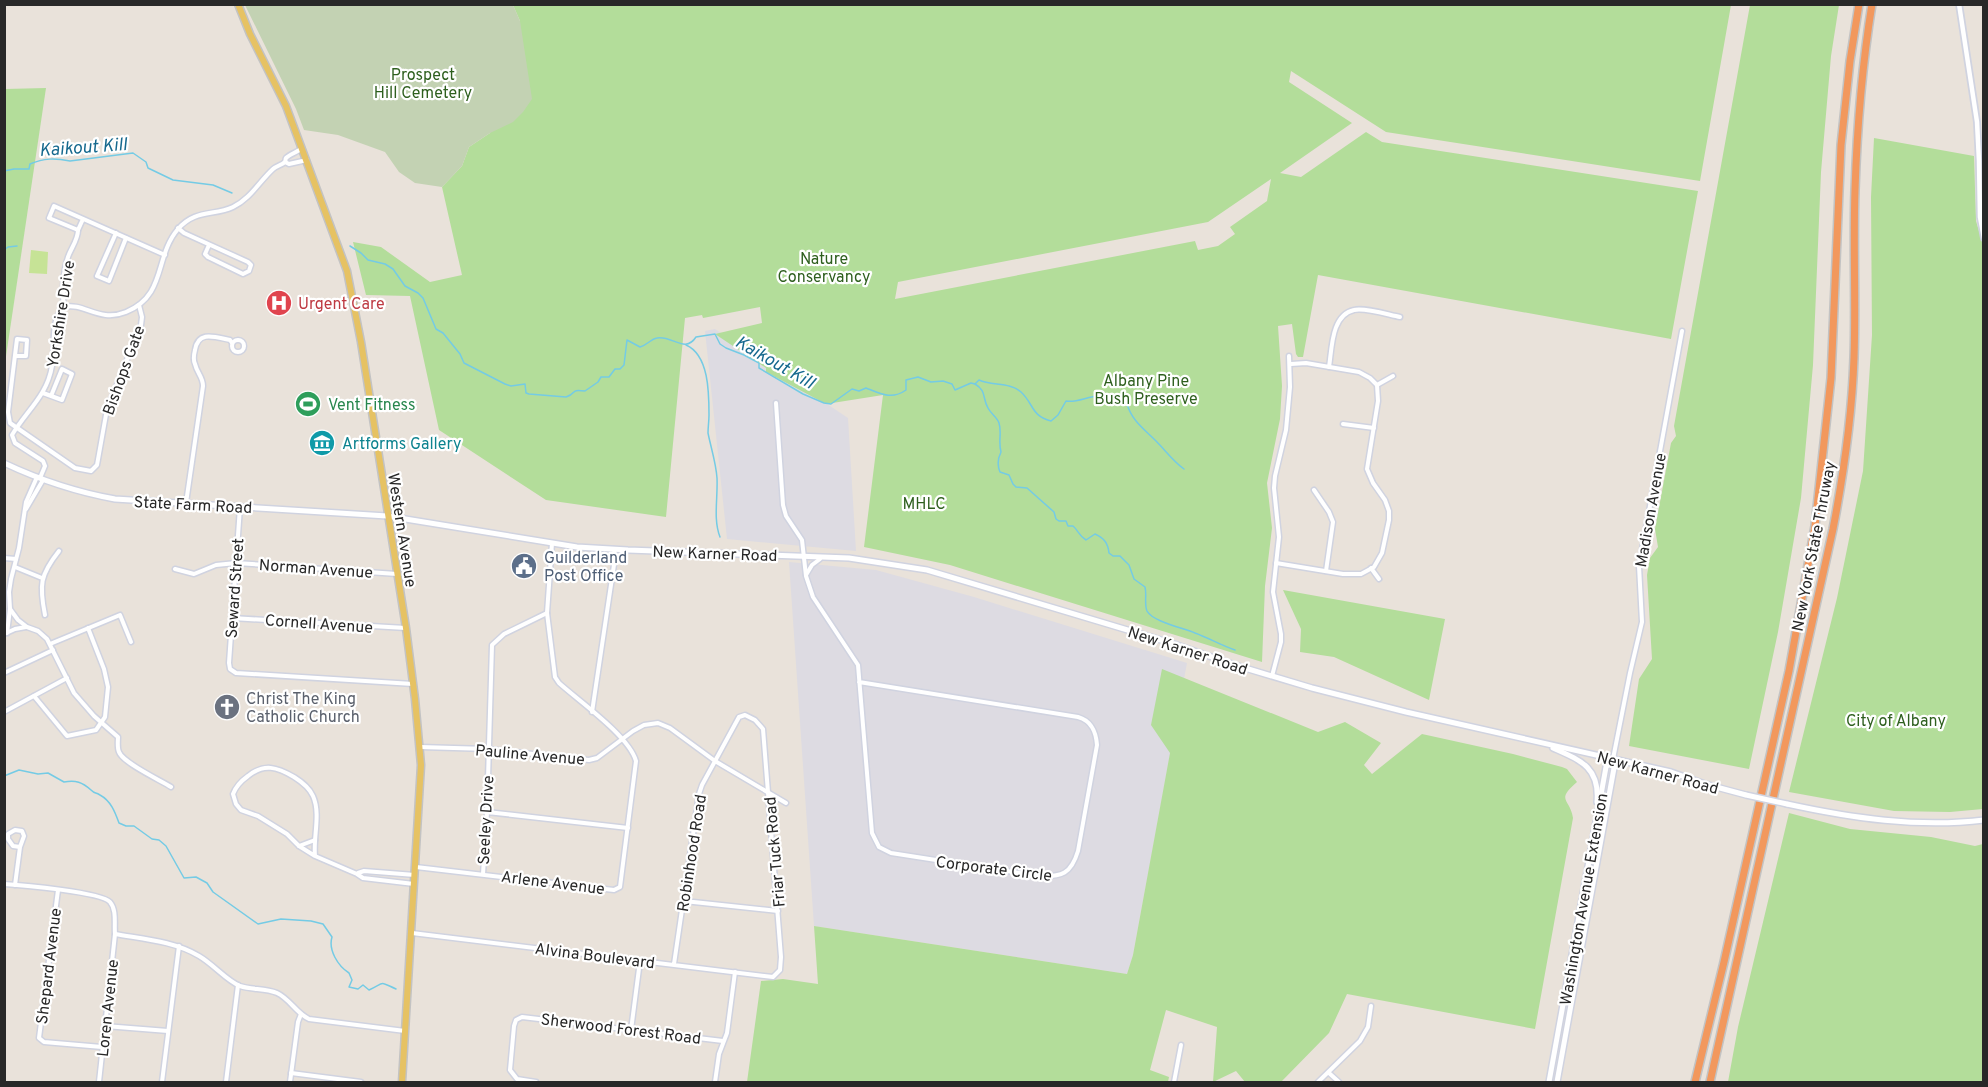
<svg xmlns="http://www.w3.org/2000/svg" width="1988" height="1087" viewBox="0 0 1988 1087" font-family="Overpass,sans-serif">
  <rect width="100%" height="100%" fill="#e9e2da"/>
  <g fill="#dddbe2">
    <polygon points="715,329 848,418 856,551 727,539 705,331"/>
    <polygon points="789,562 876,570 974,597 1187,663 1133,955 1127,974 814,926"/>
  </g>
  <g fill="#b3dd9a" fill-rule="evenodd">
    <path d="M513,5H1731L1700,181L1386,132L1291,71L1289,82L1352,123L1280,173L1301,177L1366,132L1382,142L1698,191L1671,339L1318,275L1303,357H1298L1296,354L1292,324L1278,326L1282,386L1280,419L1267,483L1272,528L1265,586L1262,662L950,565L864,547L883,395L826,404L766,372V368L715,334L762,323L760,307L703,318L702,315L685,318L666,517L546,500L439,430L410,296L366,295L353,242L381,247L430,282L462,275L442,187L462,166L469,147L490,133L520,21ZM1271,179L1267,201L1230,227L1235,234L1218,246L1198,250L1195,241L895,299L898,282L1208,222Z"/>
    <polygon points="1750,5 1839,5 1831,56 1821,172 1813,365 1801,498 1778,632 1749,769 1629,746 1639,679 1652,659 1647,575 1650,558 1658,547 1655,529 1671,443 1676,436 1674,426"/>
    <polygon points="46,88 5,363 5,89"/>
    <polygon points="1874,138 1974,156 1976,221 1984,248 1983,809 1950,812 1894,811 1789,792 1837,598 1863,471 1872,335 1871,197"/>
    <polygon points="1283,590 1445,619 1429,700 1334,657 1300,652 1301,629"/>
    <path d="M1162,669L1318,732L1345,722L1381,743L1364,765L1372,774L1422,734L1513,754L1562,767L1567,769L1577,782C1555,801 1570,798 1573,818L1535,1029L1347,994L1329,1033L1281,1082H1245L1236,1071L1213,1082L1217,1027L1166,1010L1150,1070L1169,1077L1168,1082H747L761,981L783,979L818,984L814,926L1127,974L1133,955L1170,753L1151,725Z"/>
    <polygon points="1789,813 1850,829 1931,837 1975,846 1983,844 1983,1082 1728,1082 1738,1027"/>
  </g>
  <polygon fill="#c3d2b3" points="245,5 513,5 520,21 532,99 523,112 513,122 490,133 469,147 462,166 442,187 415,183 399,172 385,152 338,135 304,130 296,109"/>
  <polygon fill="#c6e396" points="31,250 48,252 47,274 29,273"/>
  <g fill="none" stroke-linecap="round" stroke-linejoin="round">
    <g stroke="#74cbe5" stroke-width="1.5">
      <path d="M4,171L14,169H29L30,164C44,158 55,158 70,161L133,153L146,162L148,168L173,180L213,185L232,193"/>
      <path d="M350,246L361,253L368,260L385,264L393,269L405,286L418,293L423,298L436,329L443,333L460,354L464,363L505,384L511,386L525,384L526,393L529,394L566,397C578,393 569,389 585,391L598,382L601,377H609L615,369H620L624,365L627,340L640,347C647,345 651,339 657,338C672,335 685,354 696,337L715,334L720,344L726,348L744,355L759,363V368L803,394L824,403L831,404L852,389L859,391L866,388C881,394 892,400 906,390V380L918,377L931,382L943,381L952,384L955,390L971,383L975,384L979,380C992,386 1010,382 1021,392C1034,404 1031,416 1051,421L1058,415L1066,401C1077,403 1088,396 1099,396C1108,397 1118,400 1127,404C1132,421 1144,429 1156,441C1166,451 1173,461 1184,469"/>
      <polyline points="4,250 8,247 17,246"/>
      <path d="M686,345C709,355 709,393 709,415C709,421 708,427 708,433C711,448 716,463 717,478C718,498 713,519 720,537"/>
      <path d="M975,384C987,391 982,398 988,408C991,414 997,417 999,423C1002,432 998,442 1001,452C998,458 997,465 1000,472L1009,475L1013,484L1016,487L1027,488L1054,512L1056,519L1059,521H1066L1068,526H1073C1078,530 1079,536 1086,540L1095,534C1104,538 1108,543 1109,553L1113,556H1120L1129,565L1134,579L1145,587C1147,595 1144,604 1147,611C1153,622 1184,628 1195,633C1209,638 1220,645 1235,650"/>
      <path d="M4,776L19,770L38,774L48,773L64,782C76,780 82,782 91,790C95,794 95,792 100,795C111,801 115,812 119,823L126,826H134L152,839L159,840L166,846L184,878L196,877L207,883L213,892L258,924L281,919L311,921L323,924L332,937C328,950 338,966 349,973L352,980L349,987L358,989L363,985L369,990C386,982 378,981 396,989"/>
    </g>
    <g stroke="#d0d3e0" stroke-width="7">
      <g id="minor">
        <polyline points="285,162 289,164 307,160"/>
        <polyline points="83,219 78,230 49,218 54,206 165,255"/>
        <polyline points="178,228 184,233 248,262 251,265 249,271 243,274 208,257 205,254 209,245"/>
        <polyline points="116,233 97,276 109,281 126,238"/>
        <path d="M64,307C84,302 99,323 126,312C167,295 154,257 178,229C195,209 214,216 233,207C250,199 259,182 273,169C276,166 282,165 285,162C286,161 285,159 286,158C290,154 298,152 302,148"/>
        <circle cx="238" cy="346" r="6"/>
        <polyline points="15,356 26,356 27,340 17,339 8,412 10,423 75,468 91,471 97,465 107,409 141,325 142,317 139,305"/>
        <path d="M1329,367C1332,349 1331,315 1354,310C1364,307 1389,315 1400,317"/>
        <polyline points="1377,385 1393,376"/>
        <polyline points="43,393 62,400 72,374 62,369 51,396"/>
        <path d="M776,403L783,505L786,516L802,540L806,576L813,597L858,665L872,833L879,847L891,853L1039,876C1062,877 1071,874 1078,851L1097,745C1096,732 1092,721 1078,717L859,682"/>
        <polyline points="1343,424 1374,428"/>
        <path d="M40,478L45,466L43,461L15,443L12,435C27,410 47,396 52,366C56,348 49,320 64,307C62,292 63,272 68,257C71,248 78,240 78,230"/>
        <polyline points="1314,490 1329,512 1333,522 1326,571"/>
        <path d="M186,503L203,386C203,377 197,373 195,364C193,360 194,354 195,350C198,330 215,337 230,340L232,343"/>
        <polyline points="240,507 229,663 230,669 236,673 413,684"/>
        <polyline points="26,509 43,480"/>
        <polyline points="4,558 16,559"/>
        <polyline points="1276,563 1343,574 1361,574 1374,567 1382,553 1389,520 1389,511 1385,500 1373,483 1367,469 1378,401 1377,385 1370,378 1359,372 1306,363 1291,364"/>
        <polyline points="15,567 42,578"/>
        <polyline points="1371,568 1379,579"/>
        <polyline points="175,569 194,574 216,565 236,563 397,574"/>
        <polyline points="806,575 812,565 820,559"/>
        <path d="M10,609L18,620L27,627L38,631L47,639L74,693L94,716L118,737C118,741 117,748 119,752C123,763 160,780 171,787"/>
        <path d="M45,615C39,585 40,575 59,551"/>
        <polyline points="232,618 406,628"/>
        <polyline points="7,633 10,609 9,592 11,579 19,548 26,502 37,477"/>
        <polyline points="4,634 15,629 26,627"/>
        <polyline points="50,644 120,615 131,642"/>
        <polyline points="4,673 53,650"/>
        <polyline points="1272,676 1281,642 1281,634 1273,592 1279,537 1274,488 1275,476 1286,430 1290,387 1289,356"/>
        <polyline points="34,696 67,736 96,730 105,717 108,687 104,669 88,628"/>
        <polyline points="4,712 67,678"/>
        <polyline points="592,712 615,558 614,549"/>
        <polyline points="420,747 488,749 589,760 597,758 633,731 644,725 658,723 670,728 715,761 786,803"/>
        <polyline points="1613,759 1630,673 1642,622 1639,566 1682,331"/>
        <polyline points="487,812 628,828"/>
        <polyline points="299,846 315,840"/>
        <path d="M315,856C313,837 321,814 313,796C309,787 302,782 294,777C277,767 264,763 248,776C241,781 236,786 233,794L236,804L241,810L258,816L287,834L299,846L315,856L357,874L363,878L414,884"/>
        <path d="M416,867L614,890L620,887L636,761C629,736 579,701 559,683L555,677L547,613L552,543"/>
        <polyline points="358,873 364,871 415,875"/>
        <polyline points="483,874 487,812 492,645 504,634 547,613"/>
        <path d="M4,884C21,885 101,892 110,902C117,910 114,924 115,934L99,1082"/>
        <polyline points="15,885 20,847 24,836 22,831 15,830 8,834 8,839 13,846 20,847"/>
        <polyline points="58,890 39,1038 44,1042 102,1047"/>
        <polyline points="684,901 778,911"/>
        <polyline points="412,933 773,977 780,970 781,957 763,729 755,720 745,715 739,717 702,785 699,794 674,964"/>
        <path d="M115,934C143,939 174,941 199,956C213,964 227,981 240,986C252,990 265,988 277,993C290,999 296,1013 309,1019L405,1031"/>
        <polyline points="105,1026 168,1031"/>
        <polyline points="631,1030 640,961"/>
        <polyline points="291,1073 361,1082"/>
        <polyline points="1329,1073 1339,1082"/>
        <polyline points="162,1082 179,946"/>
        <polyline points="226,1082 238,985"/>
        <polyline points="290,1082 298,1022 301,1014"/>
        <polyline points="536,1082 517,1079 510,1070 514,1026 516,1020 522,1017 723,1041"/>
        <polyline points="715,1082 719,1054 727,1033 735,972"/>
        <polyline points="1174,1082 1181,1045"/>
        <polyline points="1318,1082 1360,1041 1368,1027 1371,1006"/>
      </g>
    </g>
    <g stroke="#d0d3e0" stroke-width="8">
      <polyline id="tertiary" points="1959,4 1977,122 1979,161 1980,217 1984,238"/>
    </g>
    <g stroke="#d0d3e0" stroke-width="8">
      <g id="secondary">
        <path d="M4,463C40,480 76,492 115,499L387,516L577,547L628,550L849,558L927,570L1171,643L1235,665L1312,688L1406,712L1671,772L1705,784L1746,795"/>
        <path d="M1553,748C1580,760 1600,767 1597,802"/>
        <path d="M1787,804C1851,818 1918,828 1984,820"/>
        <polyline points="1549,1082 1606,767 1613,759"/>
        <polyline points="1557,1082 1614,768 1613,759"/>
      </g>
    </g>
    <g stroke="#c3c3c3" stroke-width="9">
      <polyline id="primary" points="238,4 250,34 286,106 347,271 361,342 406,628 415,699 421,765 402,1082"/>
    </g>
    <g stroke="#c3c3c3" stroke-width="10">
      <g id="motorway">
        <polyline points="1695,1082 1724,962 1789,671 1815,526 1831,378 1841,145 1850,61 1859,4"/>
        <path d="M1710,1082L1833,529C1844,472 1852,415 1854,358C1856,302 1853,246 1855,190C1857,128 1862,66 1872,4"/>
      </g>
    </g>
    <use href="#minor" stroke="#fff" stroke-width="4"/>
    <use href="#tertiary" stroke="#fff" stroke-width="4.5"/>
    <use href="#secondary" stroke="#fff" stroke-width="5"/>
    <use href="#primary" stroke="#e6c263" stroke-width="6"/>
    <use href="#motorway" stroke="#f2985d" stroke-width="7"/>
    <g stroke="#d0d3e0" stroke-width="8" stroke-linecap="butt">
      <polyline id="secondary-bridge" points="1746,795 1787,804"/>
    </g>
    <use href="#secondary-bridge" stroke="#fff" stroke-width="5"/>
  </g>
  <defs>
    <g id="hospital-disc" transform="scale(1.35)"><circle r="9.5" fill="#e0444e" stroke="#fff"/><path d="M-5-5h3v3.5h4V-5h3V5h-3V1.5h-4V5h-3Z" fill="#fff"/></g>
    <g id="stadium-disc" transform="scale(1.35)"><circle r="9.5" fill="#2e9e5b" stroke="#fff"/><path d="M0-5a6.5 5 0 1 0 0 10a6.5 5 0 1 0 0-10ZM-3.5-1.8h7v3.6h-7Z" fill="#fff"/></g>
    <g id="museum-disc" transform="scale(1.35)"><circle r="9.5" fill="#0f9aa8" stroke="#fff"/><path d="M0-6L6-3V-2H-6V-3ZM-5-1h2V3h-2ZM-1-1h2V3h-2ZM3-1h2V3H3ZM-6 4H6V6H-6Z" fill="#fff"/></g>
    <g id="civic-disc" transform="scale(1.35)"><circle r="9.5" fill="#5c6f8a" stroke="#fff"/><path d="M-.6-6.5H3V-4.5H.6V-3L4-1V1h2V6H-6V1h2V-1L-.6-3ZM-1.2 2.5V6h2.4V2.5Z" fill="#fff"/></g>
    <g id="church-disc" transform="scale(1.35)"><circle r="9.5" fill="#6b7280" stroke="#fff"/><path d="M-1.2-6h2.4v3.5h3.3v2.4h-3.3V6h-2.4V-.1h-3.3v-2.4h3.3Z" fill="#fff"/></g>
  </defs>
  <g fill-rule="evenodd">
    <use href="#hospital-disc" x="279" y="303"/>
    <use href="#stadium-disc" x="308" y="404"/>
    <use href="#museum-disc" x="322" y="443"/>
    <use href="#civic-disc" x="524" y="566"/>
    <use href="#church-disc" x="227" y="707"/>
  </g>
  <g text-anchor="middle" stroke-width="4.5" stroke-linejoin="round" paint-order="stroke">
    <g font-size="16" fill="#2e5f1e" stroke="#fff">
      <text x="423" y="80">Prospect<tspan x="423" dy="18">Hill Cemetery</tspan></text>
      <text x="824" y="264">Nature<tspan x="824" dy="18">Conservancy</tspan></text>
      <text x="1146" y="386">Albany Pine<tspan x="1146" dy="18">Bush Preserve</tspan></text>
      <text x="924" y="509">MHLC</text>
      <text x="1896" y="726">City of Albany</text>
    </g>
    <g font-size="16" fill="#be3a42" stroke="#fff" text-anchor="start">
      <text x="298" y="309">Urgent Care</text>
    </g>
    <g font-size="16" fill="#282828" stroke="#fff">
      <text transform="translate(60 314) rotate(-81)" y="6">Yorkshire Drive</text>
      <text transform="translate(123 370) rotate(-70)" y="6">Bishops Gate</text>
      <text transform="translate(193 504) rotate(3)" y="6">State Farm Road</text>
      <text transform="translate(1650 510) rotate(-80)" y="6">Madison Avenue</text>
      <text transform="translate(403 530) rotate(81)" y="6">Western Avenue</text>
      <text transform="translate(1813 546) rotate(-79)" y="6">New York State Thruway</text>
      <text transform="translate(715 553) rotate(2)" y="6">New Karner Road</text>
      <text transform="translate(316 568) rotate(4)" y="6">Norman Avenue</text>
      <text transform="translate(234 588) rotate(-86)" y="6">Seward Street</text>
      <text transform="translate(319 623) rotate(4)" y="6">Cornell Avenue</text>
      <text transform="translate(1188 650) rotate(18)" y="6">New Karner Road</text>
      <text transform="translate(530 754) rotate(5)" y="6">Pauline Avenue</text>
      <text transform="translate(1658 772) rotate(15)" y="6">New Karner Road</text>
      <text transform="translate(485 820) rotate(-87)" y="6">Seeley Drive</text>
      <text transform="translate(774 852) rotate(-95)" y="6">Friar Tuck Road</text>
      <text transform="translate(691 853) rotate(-81)" y="6">Robinhood Road</text>
      <text transform="translate(994 868) rotate(7)" y="6">Corporate Circle</text>
      <text transform="translate(553 882) rotate(7)" y="6">Arlene Avenue</text>
      <text transform="translate(1583 899) rotate(-80)" y="6">Washington Avenue Extension</text>
      <text transform="translate(595 955) rotate(7)" y="6">Alvina Boulevard</text>
      <text transform="translate(48 966) rotate(-83)" y="6">Shepard Avenue</text>
      <text transform="translate(107 1008) rotate(-84)" y="6">Loren Avenue</text>
      <text transform="translate(621 1028) rotate(7)" y="6">Sherwood Forest Road</text>
    </g>
    <g font-size="16" fill="#27864d" stroke="#fff" text-anchor="start">
      <text x="328" y="410">Vent Fitness</text>
    </g>
    <g font-size="16" fill="#0d838f" stroke="#fff" text-anchor="start">
      <text x="342" y="449">Artforms Gallery</text>
    </g>
    <g font-size="16" fill="#4e5e75" stroke="#fff" text-anchor="start">
      <text x="544" y="563">Guilderland<tspan x="544" dy="18">Post Office</tspan></text>
    </g>
    <g font-size="16" fill="#5b616d" stroke="#fff" text-anchor="start">
      <text x="246" y="704">Christ The King<tspan x="246" dy="18">Catholic Church</tspan></text>
    </g>
    <g font-size="18" font-style="italic" fill="#16698e" stroke="#fff">
      <text transform="translate(83 147) rotate(-4)" y="6">Kaikout Kill</text>
      <text transform="translate(775 362) rotate(30)" y="6">Kaikout Kill</text>
    </g>
  </g>
  <rect width="1988" height="1087" fill="none" stroke="#282828" stroke-width="12"/>
</svg>
